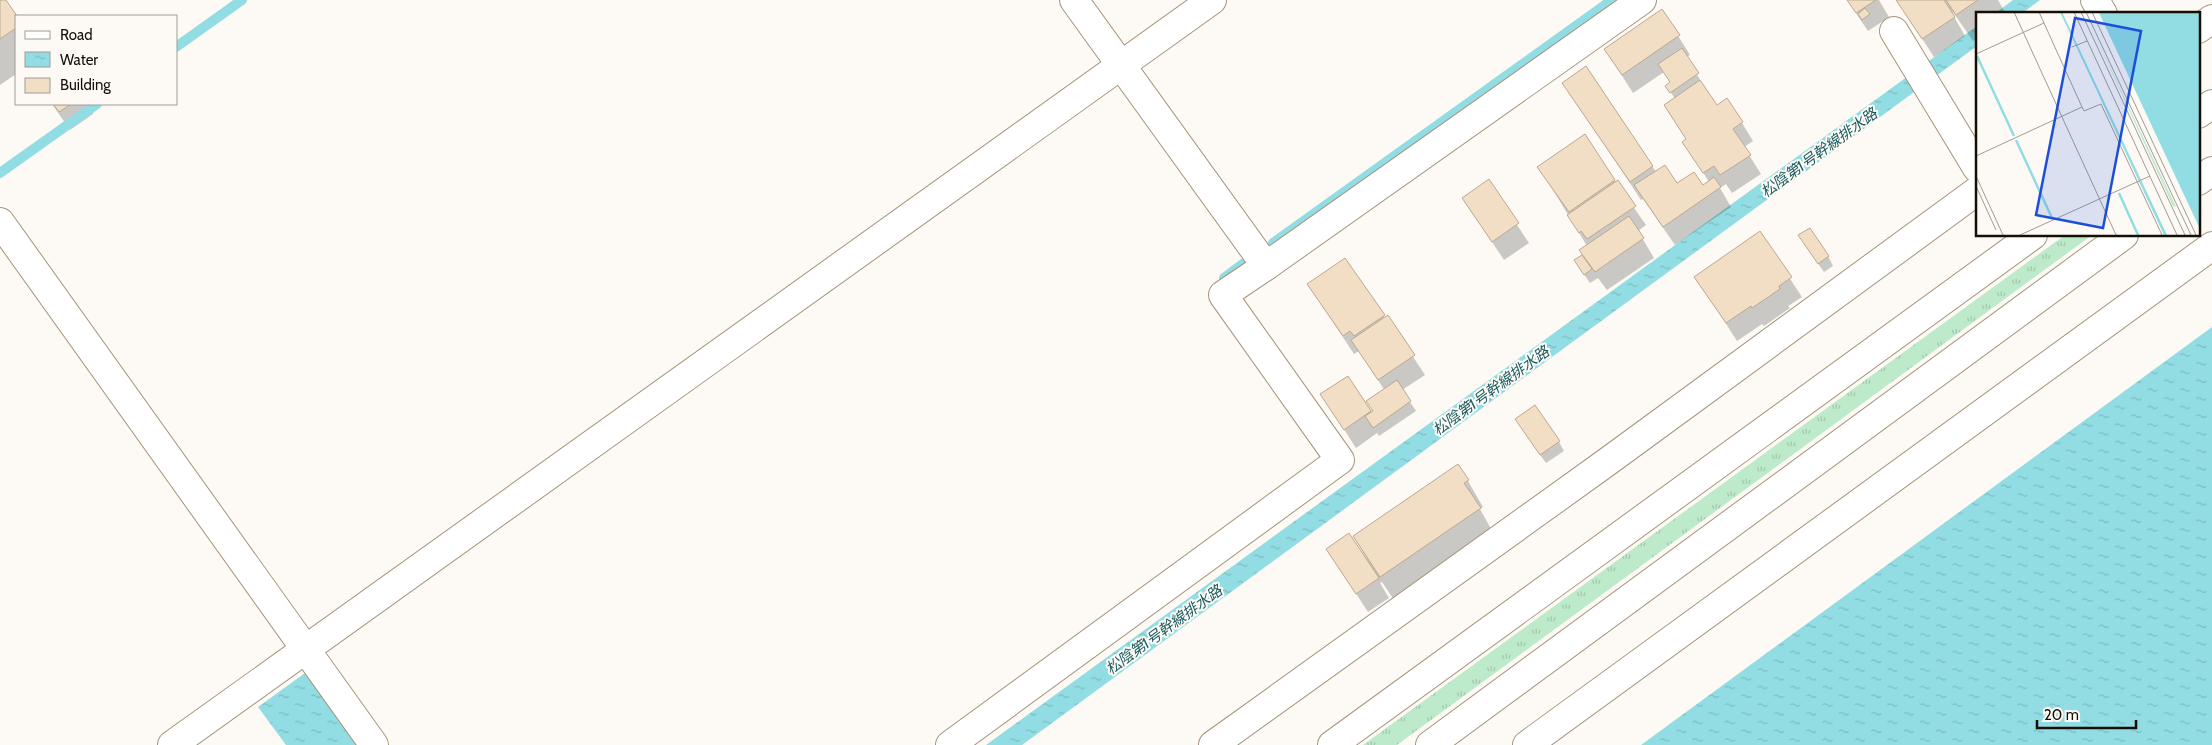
<svg xmlns="http://www.w3.org/2000/svg" width="2212" height="745" viewBox="0 0 2212 745" font-family="Cabin,'Noto Sans JP',sans-serif">
  <defs>
    <pattern id="grass-tufts" width="24" height="20" patternUnits="userSpaceOnUse" patternTransform="scale(1.25)"><rect width="24" height="20" fill="#bdeaca"/><path d="M3 7l-1-3M5 7V3M7 7l1-3M15 17l-1-3M17 17v-4M19 17l1-3" fill="none" stroke="#a2c8ac"/></pattern>
    <pattern id="water-ripples" width="26" height="14" patternUnits="userSpaceOnUse" patternTransform="scale(1.25)"><rect width="26" height="14" fill="#91dde3"/><path d="M2 4q2-2 4 0t4 0M15 11q2-2 4 0t4 0" fill="none" stroke="#7cbcc1"/></pattern>
  </defs>
  <rect width="100%" height="100%" fill="#fdfaf5"/>
  <polygon fill="url(#grass-tufts)" points="2065,235 2092,235 1397,745 1363,745"/>
  <g fill="url(#water-ripples)">
    <polygon points="2013,0 2040,0 2021,14 1994,14"/>
    <polygon points="1977,26 1977,46 1022,745 986,745"/>
    <polygon points="2212,327 2212,745 1641,745"/>
    <polygon points="305,673 357,745 286,745 258,707"/>
  </g>
  <g fill="#0003">
    <polygon points="0,0 5,0 16,17 16,74 0,85"/>
    <polygon points="1847,0 1879,0 1889,17 1868,31"/>
    <polygon points="1897,0 1998,0 2006,14 1977,14 1977,38 1973,41 1953,12 1952,13 1965,36 1934,57"/>
    <polygon points="1662,10 1690,55 1686,57 1717,107 1742,123 1753,141 1744,147 1761,174 1732,193 1726,184 1720,188 1731,207 1675,245 1643,199 1641,200 1564,83 1586,68 1656,172 1677,185 1703,186 1709,182 1684,142 1687,140 1665,106 1675,99 1667,86 1671,83 1664,72 1633,93 1605,49"/>
    <polygon points="52,104 87,104 93,114 70,130"/>
    <polygon points="1584,136 1646,225 1638,231 1654,258 1607,290 1598,278 1590,283 1581,270 1588,261 1587,246 1539,167"/>
    <polygon points="1488,181 1529,243 1504,260 1463,198"/>
    <polygon points="1760,233 1802,297 1788,306 1790,308 1764,326 1762,324 1737,341 1696,277"/>
    <polygon points="1805,245 1828,256 1833,266 1824,272"/>
    <polygon points="1345,259 1385,318 1387,317 1425,375 1402,390 1416,411 1379,436 1377,433 1356,448 1322,395 1347,377 1371,414 1385,391 1359,351 1354,354 1308,284"/>
    <polygon points="1522,429 1559,442 1564,451 1546,463"/>
    <polygon points="1468,481 1483,507 1480,509 1495,536 1396,603 1382,582 1380,583 1389,598 1368,612 1327,549 1365,560 1367,559 1354,537"/>
  </g>
  <g fill="none" stroke-linecap="round" stroke-linejoin="round">
    <g stroke="#91dde3" stroke-width="10">
      <polyline points="176,47 242,0"/>
      <polyline points="0,173 97,104"/>
      <polyline points="1273,243 1612,0"/>
      <polyline points="1226,280 1224,278 1244,263"/>
    </g>
  </g>
  <g fill="#f1dec5" stroke="#bba991">
    <polygon points="0,0 6,0 17,16 16,28 0,39"/>
    <polygon points="1847,0 1876,0 1856,13"/>
    <polygon points="1896,0 1944,0 1955,17 1922,39"/>
    <polygon points="1946,0 1978,0 1956,15"/>
    <polygon points="1865,8 1870,14 1862,20 1858,14"/>
    <polygon points="1662,9 1680,35 1622,75 1604,49"/>
    <polygon points="1682,48 1699,73 1670,93 1665,86 1670,82 1658,64"/>
    <polygon points="1586,66 1653,166 1630,182 1562,83"/>
    <polygon points="1700,80 1717,105 1727,98 1743,122 1733,129 1751,155 1720,175 1714,166 1703,173 1682,142 1686,139 1664,105"/>
    <polygon points="53,104 71,104 59,112"/>
    <polygon points="1585,134 1615,180 1569,212 1537,167"/>
    <polygon points="1665,165 1677,183 1694,172 1703,185 1714,177 1721,187 1663,227 1634,185"/>
    <polygon points="1489,179 1519,223 1492,242 1462,198"/>
    <polygon points="1618,180 1636,206 1587,239 1581,231 1579,233 1567,215"/>
    <polygon points="1629,216 1644,238 1595,272 1579,250"/>
    <polygon points="1810,228 1829,256 1818,264 1798,235"/>
    <polygon points="1760,231 1792,277 1779,286 1780,289 1752,308 1751,306 1726,323 1694,277"/>
    <polygon points="1582,255 1592,269 1584,275 1574,260"/>
    <polygon points="1345,258 1385,315 1354,336 1350,331 1343,336 1307,284"/>
    <polygon points="1388,315 1415,355 1378,380 1351,340"/>
    <polygon points="1348,376 1371,411 1344,430 1320,394"/>
    <polygon points="1397,380 1411,401 1373,428 1365,416 1373,411 1366,401"/>
    <polygon points="1535,405 1560,441 1540,455 1515,419"/>
    <polygon points="1458,464 1469,480 1464,483 1481,508 1380,577 1353,536"/>
    <polygon points="1349,533 1379,578 1356,594 1326,549"/>
  </g>
  <g fill="none" stroke-linecap="round" stroke-linejoin="round">
    <g stroke="#a5947c" stroke-width="30">
      <g id="minor">
        <polyline points="1074,0 1266,266 1642,0"/>
        <polyline points="2095,0 2103,14"/>
        <polyline points="2198,29 2212,19"/>
        <polyline points="1894,31 1977,168"/>
        <polyline points="2198,114 2212,104"/>
        <polyline points="2198,181 2212,171"/>
        <polyline points="0,222 374,745"/>
        <polyline points="172,745 1212,0"/>
        <polyline points="950,745 1340,460 1223,295 1266,266"/>
        <polyline points="1213,745 1607,462 1977,191"/>
        <polyline points="1332,745 2033,235"/>
        <polyline points="1430,745 2124,235"/>
        <polyline points="1527,745 2212,246"/>
      </g>
    </g>
    <use href="#minor" stroke="#fff" stroke-width="28"/>
  </g>
  <g text-anchor="middle" stroke-width="4" stroke-linejoin="round" paint-order="stroke">
    <g font-size="15" font-style="italic" fill="#1d5c61" stroke="#fdfaf5">
      <text transform="translate(1819 153) rotate(-36)" y="5">松陰第1号幹線排水路</text>
      <text transform="translate(1491 391) rotate(-36)" y="5">松陰第1号幹線排水路</text>
      <text transform="translate(1164 630) rotate(-36)" y="5">松陰第1号幹線排水路</text>
    </g>
  </g>
  <g transform="translate(1976 12)">
    <rect width="224" height="224" fill="#fdfaf5"/>
    <path d="M115,15L200,195L197,194Z" fill="#bdeaca"/>
    <path d="M84,0H86L191,223H188ZM123,0H224V217L124,3Z" fill="#91dde3"/>
    <path fill="none" stroke="#91dde3" stroke-width="2.5" d="M1,44L38,124M40,128L76,206M143,181L162,223"/>
    <path fill="none" stroke="#a09c95" stroke-width="1" d="M38,0L140,223M98,0L201,223M105,0L209,223M110,0L215,223M116,0L220,223M96,35L111,29M0,42L68,11M106,95L108,99L125,92L186,223M0,144L106,95L63,0M0,164L27,223M0,174L20,218M44,223L174,164"/>
    <path fill="#1d4ed8" fill-opacity="0.15" stroke="#1d4ed8" stroke-width="2.5" d="M99,6L165,19L127,216L60,203Z"/>
    <rect width="224" height="224" fill="none" stroke="#150f06" stroke-width="2.5"/>
  </g>
  <rect x="15" y="15" width="162" height="90" fill="#fdfaf5" stroke="#a09c95"/>
  <rect x="25" y="31" width="25" height="8" fill="#ffffff" stroke="#a09c95"/>
  <text x="60" y="40" font-size="15" fill="#150f06">Road</text>
  <rect x="25" y="52" width="25" height="15" fill="url(#water-ripples)" stroke="#a09c95"/>
  <text x="60" y="65" font-size="15" fill="#150f06">Water</text>
  <rect x="25" y="78" width="25" height="15" fill="#f1dec5" stroke="#a09c95"/>
  <text x="60" y="90" font-size="15" fill="#150f06">Building</text>
  <path d="M2037 720v8h99v-8" fill="none" stroke="#150f06" stroke-width="2.5"/>
  <text x="2044" y="720" font-size="15" fill="#150f06" stroke="#fdfaf5" stroke-width="4" paint-order="stroke">20 m</text>
</svg>
